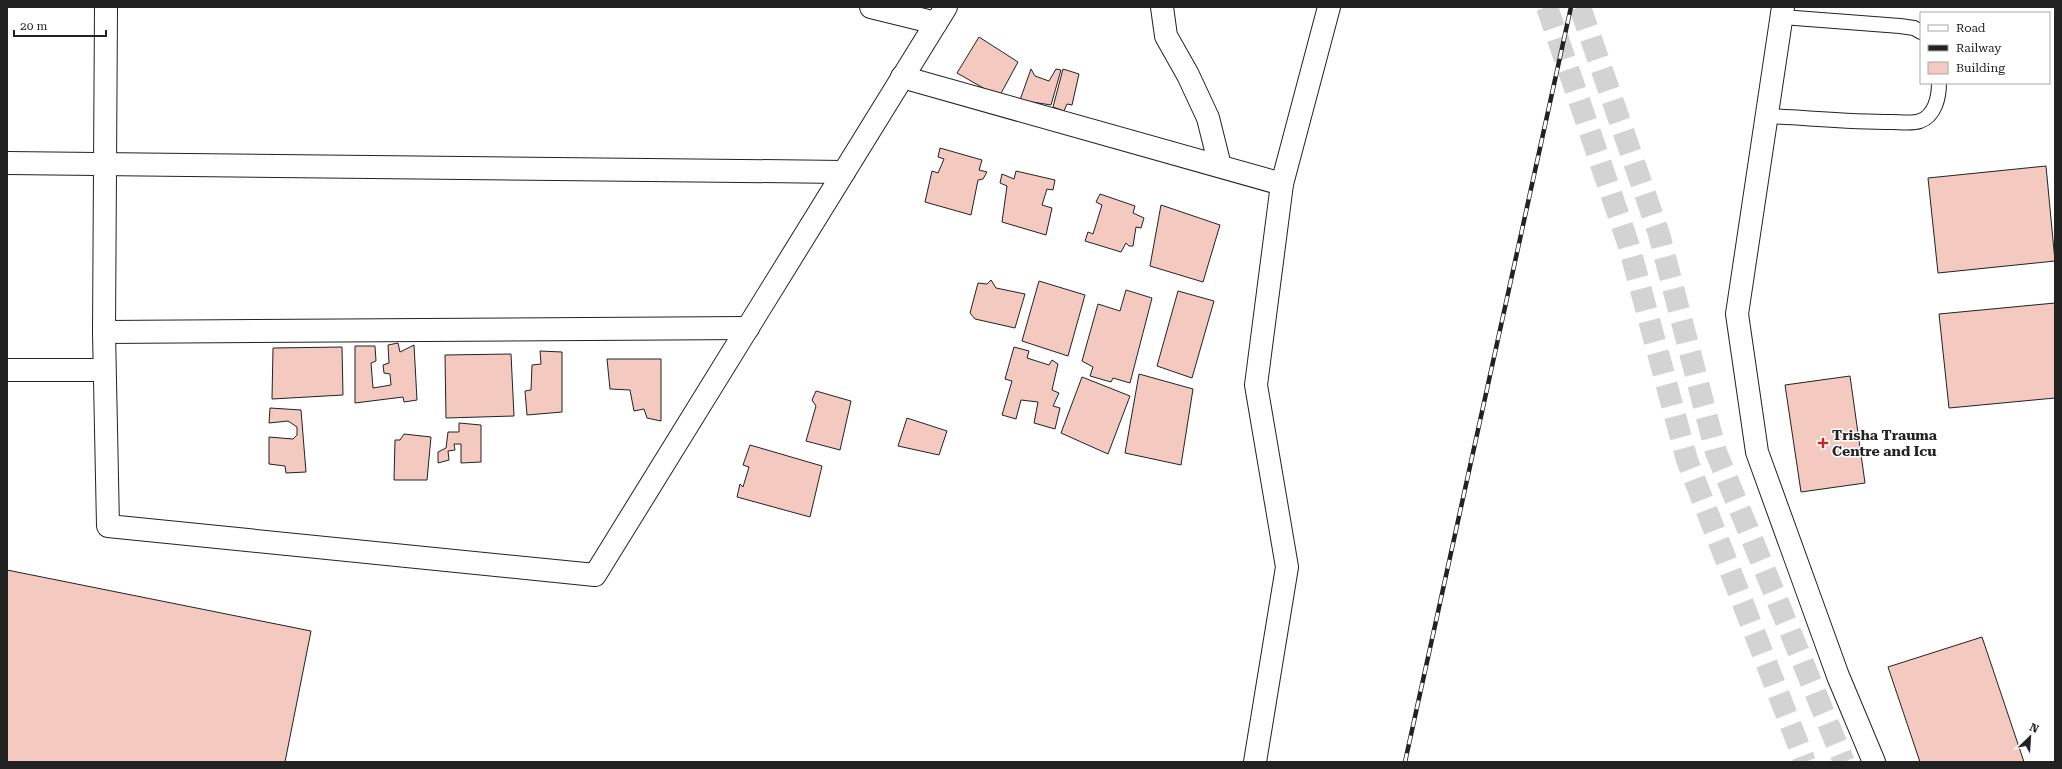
<svg xmlns="http://www.w3.org/2000/svg" width="2062" height="769" viewBox="0 0 2062 769" font-family="'Roboto Serif',serif">
  <rect width="100%" height="100%" fill="#fff"/>
  <g fill="#f3c9c0" stroke="#222">
    <polygon points="979,37 1018,62 999,97 957,73"/>
    <polygon points="1031,69 1035,76 1049,81 1056,69 1061,70 1051,105 1020,100"/>
    <polygon points="1063,69 1079,74 1072,105 1067,104 1064,111 1053,107"/>
    <polygon points="940,148 982,160 979,170 987,172 983,179 978,180 971,215 925,202 932,171 938,173 944,159 938,157"/>
    <polygon points="2046,166 2055,261 1938,273 1928,178"/>
    <polygon points="1016,171 1055,180 1053,190 1047,189 1042,205 1052,208 1046,235 1002,222 1007,186 1000,183 1002,174 1014,179"/>
    <polygon points="1100,194 1135,206 1133,213 1144,218 1141,228 1136,227 1133,246 1129,246 1126,243 1121,252 1085,241 1088,232 1093,234 1102,205 1096,202"/>
    <polygon points="1161,205 1220,225 1203,282 1150,266"/>
    <polygon points="991,280 996,288 1025,294 1015,328 975,319 970,313 978,283 987,284"/>
    <polygon points="1039,281 1085,295 1068,356 1022,341"/>
    <polygon points="1126,290 1152,298 1130,383 1113,378 1111,382 1090,376 1093,367 1082,361 1098,304 1120,311"/>
    <polygon points="1178,291 1214,301 1192,378 1157,366"/>
    <polygon points="2055,303 2055,398 1949,408 1939,314"/>
    <polygon points="398,343 400,352 414,345 417,400 404,402 403,397 355,403 355,346 375,346 376,361 371,363 373,388 391,385 390,374 384,373 383,365 389,363 388,345"/>
    <polygon points="342,347 343,395 272,399 273,348"/>
    <polygon points="1014,347 1029,351 1027,358 1049,365 1052,360 1058,364 1052,390 1059,393 1053,406 1060,408 1055,429 1034,423 1038,402 1021,400 1016,419 1002,415 1012,381 1005,379"/>
    <polygon points="540,351 562,352 562,412 527,415 525,391 531,390 532,365 541,364"/>
    <polygon points="511,354 514,416 446,418 445,355"/>
    <polygon points="607,359 661,359 661,421 647,418 644,409 634,411 630,390 610,389"/>
    <polygon points="1139,374 1193,389 1181,465 1125,453"/>
    <polygon points="1850,376 1865,483 1801,492 1785,385"/>
    <polygon points="1082,377 1130,396 1108,454 1061,433"/>
    <polygon points="816,391 851,401 840,450 806,441 816,406 812,400"/>
    <polygon points="270,408 301,410 306,472 286,473 285,466 269,464 269,437 293,439 297,435 297,427 288,421 269,423"/>
    <polygon points="907,418 947,431 939,455 898,446"/>
    <polygon points="459,423 481,425 481,462 461,463 461,444 454,444 455,450 448,451 449,460 438,463 438,452 446,448 448,432 459,432"/>
    <polygon points="404,434 431,437 427,480 394,480 395,440 400,440"/>
    <polygon points="750,445 822,466 810,517 737,497 740,484 743,487 749,467 743,465"/>
    <polygon points="7,570 311,631 285,762 7,762"/>
    <polygon points="1982,637 2024,762 1920,762 1888,667"/>
  </g>
  <g fill="none" stroke-linecap="round" stroke-linejoin="round">
    <g stroke="#d3d3d3" stroke-width="22" stroke-dasharray="22 11" stroke-linecap="butt">
      <polyline points="1547,7 1629,246 1687,460 1805,762"/>
      <polyline points="1580,7 1659,234 1716,452 1844,762"/>
    </g>
    <g stroke="#222" stroke-width="16">
      <g id="service">
        <polyline points="1782,17 1900,26 1914,28 1921,32"/>
        <path d="M1767,116C1809,118 1850,122 1892,122C1900,122 1912,124 1920,121C1935,116 1939,97 1939,83"/>
      </g>
    </g>
    <g stroke="#222" stroke-width="24">
      <g id="minor">
        <polyline points="106,7 104,332 108,526 595,575 946,7"/>
        <polyline points="871,7 936,23"/>
        <polyline points="1162,7 1166,36 1188,75 1208,118 1220,166"/>
        <polyline points="902,77 1282,184"/>
        <polyline points="7,163 844,172"/>
        <polyline points="104,332 748,328"/>
        <polyline points="7,370 104,370"/>
      </g>
    </g>
    <g stroke="#222" stroke-width="24">
      <g id="tertiary">
        <polyline points="1783,7 1737,314 1757,452 1838,676 1874,762"/>
        <polyline points="1255,762 1287,567 1256,385 1282,184 1329,7"/>
      </g>
    </g>
    <use href="#service" stroke="#fff" stroke-width="14"/>
    <use href="#minor" stroke="#fff" stroke-width="22"/>
    <use href="#tertiary" stroke="#fff" stroke-width="22"/>
    <g stroke="#222" stroke-width="4.5">
      <polyline id="rail" points="1405,762 1571,7"/>
    </g>
    <use href="#rail" stroke="#fff" stroke-width="3" stroke-dasharray="9" stroke-linecap="butt"/>
  </g>
  <path fill="#c62828" stroke="#fff" stroke-width="1.5" d="M1821 437h4v4h4v4h-4v4h-4v-4h-4v-4h4z"/>
  <g text-anchor="middle" stroke-width="3" stroke-linejoin="round" paint-order="stroke">
    <g font-size="14" font-weight="bold" fill="#222" stroke="#fff" text-anchor="start">
      <text x="1832" y="440">Trisha Trauma<tspan x="1832" dy="16">Centre and Icu</tspan></text>
    </g>
  </g>
  <rect width="2062" height="769" fill="none" stroke="#222222" stroke-width="16"/>
  <rect x="1920" y="12" width="130" height="72" fill="#ffffff" stroke="#a7a7a7"/>
  <rect x="1928" y="25" width="20" height="6" fill="#ffffff" stroke="#a7a7a7"/>
  <text x="1956" y="32" font-size="12" fill="#222222">Road</text>
  <rect x="1928" y="45" width="20" height="6" fill="#222222" stroke="#a7a7a7"/>
  <text x="1956" y="52" font-size="12" fill="#222222">Railway</text>
  <rect x="1928" y="62" width="20" height="12" fill="#f3c9c0" stroke="#a7a7a7"/>
  <text x="1956" y="72" font-size="12" fill="#222222">Building</text>
  <g transform="translate(2030 737) rotate(25)" stroke="#ffffff" stroke-width="3" paint-order="stroke">
  <path d="M0-3L7 15L0 10L-7 15Z" fill="#222222"/>
  <text y="-6" font-size="11" font-weight="bold" text-anchor="middle" fill="#222222">N</text>
  </g>
  <path d="M14 30v6h92v-6" fill="none" stroke="#222222" stroke-width="2"/>
  <text x="20" y="30" font-size="12" fill="#222222" stroke="#ffffff" stroke-width="3" paint-order="stroke">20 m</text>
</svg>
